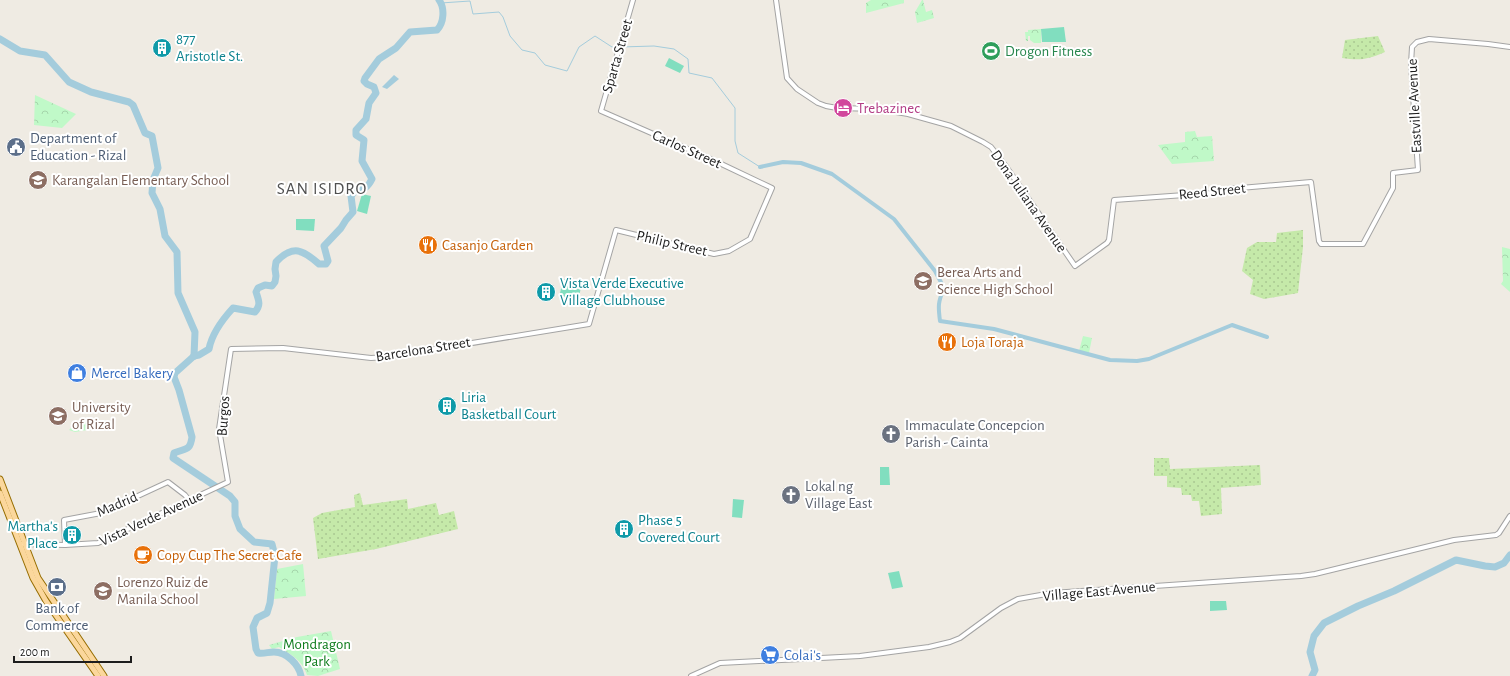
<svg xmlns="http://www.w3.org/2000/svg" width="1510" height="676" viewBox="0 0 1510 676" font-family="'Alegreya Sans',sans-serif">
  <defs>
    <pattern id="grass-dots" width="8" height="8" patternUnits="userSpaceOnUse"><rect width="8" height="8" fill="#c5e9a9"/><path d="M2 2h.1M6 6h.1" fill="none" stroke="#a9c791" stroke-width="1.8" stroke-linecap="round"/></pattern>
    <pattern id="park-crowns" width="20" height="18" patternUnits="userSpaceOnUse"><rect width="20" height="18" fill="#c0f9c8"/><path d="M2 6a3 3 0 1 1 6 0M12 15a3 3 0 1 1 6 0" fill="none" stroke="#a5d5ab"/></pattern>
  </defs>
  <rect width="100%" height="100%" fill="#efebe3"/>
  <g fill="url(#grass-dots)">
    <path d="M1378,36L1385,52C1369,59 1360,61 1342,58L1345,40Z"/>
    <polygon points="1303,230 1303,247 1298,293 1264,299 1250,294 1253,280 1242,271 1247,248 1257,242 1276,242 1277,233"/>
    <polygon points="1154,458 1169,458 1170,469 1260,465 1261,485 1221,488 1222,514 1201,516 1199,501 1192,501 1191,495 1182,495 1181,488 1167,487 1167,476 1154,476"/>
    <polygon points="360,493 363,505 407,499 408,509 436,503 439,515 454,511 458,529 376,549 318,559 313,518 322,513 355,507 354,495"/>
  </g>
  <g fill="url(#park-crowns)">
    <polygon points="871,0 904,0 904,3 866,13 866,3"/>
    <polygon points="922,0 923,0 926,12 932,10 934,18 917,23 915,12"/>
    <polygon points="1041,29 1041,43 1034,43 1030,40 1030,36 1028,36 1028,41 1026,41 1025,32 1028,32 1028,30"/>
    <polygon points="35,95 76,114 62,128 34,125"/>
    <polygon points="1195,131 1197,137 1212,136 1214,161 1172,164 1158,145 1185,142 1185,132"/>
    <polygon points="1502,247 1510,249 1510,292 1501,284 1503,281"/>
    <polygon points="1083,336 1092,338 1089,353 1079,351"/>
    <polygon points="81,419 93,427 93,429 75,432 69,430"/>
    <polygon points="303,564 306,596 274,599 277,569"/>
    <path d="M331,631L340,669L318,676L307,675C302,660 292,655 279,647L272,649L269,645L297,637Z"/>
  </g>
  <g fill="#81debf">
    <polygon points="1064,27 1066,42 1042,42 1041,29"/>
    <polygon points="669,58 684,66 680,73 665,66"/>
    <polygon points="362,194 371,196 367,214 357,211"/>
    <polygon points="296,219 315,219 314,231 296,230"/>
    <polygon points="563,279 582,282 578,302 559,298"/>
    <polygon points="880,467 889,467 890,485 880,485"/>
    <polygon points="733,499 744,500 742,518 732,517"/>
    <polygon points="899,571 903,587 892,589 888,573"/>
    <polygon points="1210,601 1226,601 1227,610 1210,611"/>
  </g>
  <polygon fill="#a4ccdc" points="394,75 399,79 387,89 382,87"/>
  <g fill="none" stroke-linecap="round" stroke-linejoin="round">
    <g stroke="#a4ccdc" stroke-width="1">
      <polyline points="441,3 470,1 473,14 499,12 503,17 510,36 522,50 535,53 545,65 567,71 579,47 595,36 612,47 618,47"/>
      <polyline points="621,47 654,46 674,49 688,59 689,73 712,78 735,108 735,141 738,153 760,167"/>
    </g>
    <path stroke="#a4ccdc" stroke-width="4" d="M760,167L783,162L801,163L832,174L894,219L935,271L944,288C938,302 938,306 940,321L994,329L1110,360L1137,361L1149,359L1232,325L1267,337"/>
    <g stroke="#a4ccdc" stroke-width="7">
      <polyline points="0,39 20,51 45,55 69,82 91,92 129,102 133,105 145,133 152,136 158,168 153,180 152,193 160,209 165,236 177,252 178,293 195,332 194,356"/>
      <path d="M194,356L199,355L209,349C212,333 222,320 233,308L255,312C261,305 259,301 256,292L258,288L265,285L272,286L275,282L276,276L275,269L276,262C293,244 303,250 319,264H326L328,261L324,246L341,228L346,220L353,212L351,196L355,191C364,190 368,187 372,179L362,161L364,140L356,135V130L366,119L369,103L376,93L374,87L367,84L364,81L365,78L379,59L396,48L410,32L437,30C444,23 445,8 439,0"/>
      <path d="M194,356L175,373L174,377L179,390L192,437C190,452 185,448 174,453L173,458L230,496L235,502V516L240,529L254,542L272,544L275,556L270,603L267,613L257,618L253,627L256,649L258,653C264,654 268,652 274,652C287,652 299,665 301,676"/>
      <polyline points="1312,676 1315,670 1310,652 1314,636 1324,623 1358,606 1394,591 1456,560 1485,566 1495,567 1504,563 1510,555"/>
    </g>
    <g stroke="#a4a4a4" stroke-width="6">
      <g id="minor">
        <polyline points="776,0 787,78 797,89 818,103 826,106 837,108 878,109 908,114 951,126 983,142 991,147 1005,165 1075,266 1107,243 1109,240 1114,200 1213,193 1229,189 1311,182 1319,241 1321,244 1363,244 1393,188 1393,173 1418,170 1411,64 1412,47 1417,42 1429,39 1488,44 1510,47"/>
        <polyline points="22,544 65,545 98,543 228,482 219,429 231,349 283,348 371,358 386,357 589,324 616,230 714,254 729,251 750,239 772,188 713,160 601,111 633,0"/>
        <polyline points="65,545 64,520 101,513 168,482 185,495 189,500"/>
        <polyline points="691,676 720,663 860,656 929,647 950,642 960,638 1001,608 1018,599 1052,593 1301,576 1315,574 1454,540 1496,535 1499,533 1510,516"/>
      </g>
    </g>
    <g stroke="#966d01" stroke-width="7">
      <g id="major">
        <polyline points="0,479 38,578 104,676"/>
        <polyline points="0,493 33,578 46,601 98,676"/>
      </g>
    </g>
    <use href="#minor" stroke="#fff" stroke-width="4"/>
    <use href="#major" stroke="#fbd79c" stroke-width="5"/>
  </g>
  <defs>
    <g id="building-disc" transform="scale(1)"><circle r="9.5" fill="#0f9aa8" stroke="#fff"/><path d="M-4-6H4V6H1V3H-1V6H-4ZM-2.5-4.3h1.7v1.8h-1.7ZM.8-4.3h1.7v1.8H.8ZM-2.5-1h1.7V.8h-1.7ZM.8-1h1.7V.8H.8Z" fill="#fff"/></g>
    <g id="stadium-disc" transform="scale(1)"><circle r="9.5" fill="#2e9e5b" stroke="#fff"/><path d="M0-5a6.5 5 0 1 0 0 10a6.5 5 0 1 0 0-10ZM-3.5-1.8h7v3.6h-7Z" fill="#fff"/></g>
    <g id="hotel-disc" transform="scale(1)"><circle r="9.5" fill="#d1479c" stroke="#fff"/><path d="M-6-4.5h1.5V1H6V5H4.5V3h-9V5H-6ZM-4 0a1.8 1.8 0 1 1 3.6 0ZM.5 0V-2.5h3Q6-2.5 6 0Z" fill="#fff"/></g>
    <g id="civic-disc" transform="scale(1)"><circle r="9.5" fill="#5c6f8a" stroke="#fff"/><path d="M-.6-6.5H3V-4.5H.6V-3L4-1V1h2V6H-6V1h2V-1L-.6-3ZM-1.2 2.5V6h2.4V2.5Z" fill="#fff"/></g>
    <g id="school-disc" transform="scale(1)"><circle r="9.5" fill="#8d6e63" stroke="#fff"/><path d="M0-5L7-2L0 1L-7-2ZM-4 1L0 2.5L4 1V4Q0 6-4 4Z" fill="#fff"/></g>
    <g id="restaurant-disc" transform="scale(1)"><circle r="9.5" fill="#e8710a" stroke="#fff"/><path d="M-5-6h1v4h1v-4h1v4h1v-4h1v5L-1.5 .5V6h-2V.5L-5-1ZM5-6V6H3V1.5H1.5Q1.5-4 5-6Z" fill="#fff"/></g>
    <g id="shop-disc" transform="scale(1)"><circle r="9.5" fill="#3f7fe0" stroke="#fff"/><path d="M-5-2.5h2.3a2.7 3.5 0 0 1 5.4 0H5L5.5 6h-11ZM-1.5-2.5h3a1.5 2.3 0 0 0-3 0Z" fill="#fff"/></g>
    <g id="university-disc" transform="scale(1)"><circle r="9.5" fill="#8d6e63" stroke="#fff"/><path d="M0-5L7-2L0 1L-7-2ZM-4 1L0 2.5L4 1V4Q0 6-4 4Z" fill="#fff"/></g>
    <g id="church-disc" transform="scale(1)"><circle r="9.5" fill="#6b7280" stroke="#fff"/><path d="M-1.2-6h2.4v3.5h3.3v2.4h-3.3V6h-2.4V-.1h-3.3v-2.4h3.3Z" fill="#fff"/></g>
    <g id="cafe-disc" transform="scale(1)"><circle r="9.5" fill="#e8710a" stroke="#fff"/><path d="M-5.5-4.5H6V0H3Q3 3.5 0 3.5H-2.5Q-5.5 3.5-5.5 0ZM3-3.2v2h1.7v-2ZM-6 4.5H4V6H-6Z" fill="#fff"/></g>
    <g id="bank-disc" transform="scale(1)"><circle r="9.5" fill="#5c6f8a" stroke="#fff"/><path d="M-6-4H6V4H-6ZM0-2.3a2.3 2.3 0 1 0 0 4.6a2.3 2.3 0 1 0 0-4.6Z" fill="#fff"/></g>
    <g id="supermarket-disc" transform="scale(1)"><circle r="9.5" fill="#3f7fe0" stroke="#fff"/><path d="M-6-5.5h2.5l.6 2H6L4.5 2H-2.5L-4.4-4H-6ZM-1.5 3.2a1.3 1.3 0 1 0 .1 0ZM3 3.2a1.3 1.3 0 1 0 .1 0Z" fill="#fff"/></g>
  </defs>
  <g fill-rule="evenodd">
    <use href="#building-disc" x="162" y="48"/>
    <use href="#stadium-disc" x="991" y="51"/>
    <use href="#hotel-disc" x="843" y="108"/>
    <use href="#civic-disc" x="16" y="147"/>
    <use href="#school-disc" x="38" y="180"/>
    <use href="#restaurant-disc" x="428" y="245"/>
    <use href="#school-disc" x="923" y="281"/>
    <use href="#building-disc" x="546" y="292"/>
    <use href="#restaurant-disc" x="947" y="342"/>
    <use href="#shop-disc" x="77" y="373"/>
    <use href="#building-disc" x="447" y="406"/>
    <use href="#university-disc" x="58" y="416"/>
    <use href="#church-disc" x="891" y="434"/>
    <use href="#church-disc" x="791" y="495"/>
    <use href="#building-disc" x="624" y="529"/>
    <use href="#building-disc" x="72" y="535"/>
    <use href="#cafe-disc" x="143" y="555"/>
    <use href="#bank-disc" x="57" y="587"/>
    <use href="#school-disc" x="103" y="591"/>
    <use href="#supermarket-disc" x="770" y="655"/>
  </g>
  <g text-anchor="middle" stroke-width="4" stroke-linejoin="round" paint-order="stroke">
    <g font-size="15" fill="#0d838f" stroke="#fff" text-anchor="start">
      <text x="176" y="44">877<tspan x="176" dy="17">Aristotle St.</tspan></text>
      <text x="560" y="288">Vista Verde Executive<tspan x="560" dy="17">Village Clubhouse</tspan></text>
      <text x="461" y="402">Liria<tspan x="461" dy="17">Basketball Court</tspan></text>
      <text x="638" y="525">Phase 5<tspan x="638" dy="17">Covered Court</tspan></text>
      <text x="58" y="531" text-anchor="end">Martha's<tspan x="58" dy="17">Place</tspan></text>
    </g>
    <g font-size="15" fill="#27864d" stroke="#fff" text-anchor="start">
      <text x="1005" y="56">Drogon Fitness</text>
    </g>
    <g font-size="15" fill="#1d1d1d" stroke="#fff">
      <text transform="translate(617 56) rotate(-74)" y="5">Sparta Street</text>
      <text transform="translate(1414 106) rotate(-93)" y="5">Eastville Avenue</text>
      <text transform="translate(687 149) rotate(24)" y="5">Carlos Street</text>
      <text transform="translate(1212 191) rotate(-6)" y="5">Reed Street</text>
      <text transform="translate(1029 201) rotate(55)" y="5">Dona Juliana Avenue</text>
      <text transform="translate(672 243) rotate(13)" y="5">Philip Street</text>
      <text transform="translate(423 349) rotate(-9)" y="5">Barcelona Street</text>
      <text transform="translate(223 416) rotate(-86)" y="5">Burgos</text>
      <text transform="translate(117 504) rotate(-23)" y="5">Madrid</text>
      <text transform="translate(151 518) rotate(-25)" y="5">Vista Verde Avenue</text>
      <text transform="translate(1099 591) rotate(-5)" y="5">Village East Avenue</text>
    </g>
    <g font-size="15" fill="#b23c85" stroke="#fff" text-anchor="start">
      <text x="857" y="113">Trebazinec</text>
    </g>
    <g font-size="15" fill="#4e5e75" stroke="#fff" text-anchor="start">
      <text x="30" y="143">Department of<tspan x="30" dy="17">Education - Rizal</tspan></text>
      <text x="57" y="613" text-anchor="middle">Bank of<tspan x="57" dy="17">Commerce</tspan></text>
    </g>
    <g font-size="15" fill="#785e54" stroke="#fff" text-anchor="start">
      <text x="52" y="185">Karangalan Elementary School</text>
      <text x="937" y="277">Berea Arts and<tspan x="937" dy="17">Science High School</tspan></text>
      <text x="72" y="412">University<tspan x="72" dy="17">of Rizal</tspan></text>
      <text x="117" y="587">Lorenzo Ruiz de<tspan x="117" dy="17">Manila School</tspan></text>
    </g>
    <g font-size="15" fill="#c56008" stroke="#fff" text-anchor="start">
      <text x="442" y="250">Casanjo Garden</text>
      <text x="961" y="347">Loja Toraja</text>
      <text x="157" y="560">Copy Cup The Secret Cafe</text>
    </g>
    <g font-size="15" fill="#366cbe" stroke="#fff" text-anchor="start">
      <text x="91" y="378">Mercel Bakery</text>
      <text x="784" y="660">Colai's</text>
    </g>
    <g font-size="15" fill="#5b616d" stroke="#fff" text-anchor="start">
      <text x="905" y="430">Immaculate Concepcion<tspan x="905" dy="17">Parish - Cainta</tspan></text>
      <text x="805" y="491">Lokal ng<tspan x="805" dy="17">Village East</tspan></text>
    </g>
    <g font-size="15" fill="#0c7b1b" stroke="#fff">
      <text x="317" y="649">Mondragon<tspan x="317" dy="17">Park</tspan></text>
    </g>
    <g font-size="17" letter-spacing="1" fill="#505050" stroke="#fff">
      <text x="322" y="194">SAN ISIDRO</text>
    </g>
  </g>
  <path d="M14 656v6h117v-6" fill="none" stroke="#1d1d1d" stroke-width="2"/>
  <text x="20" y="656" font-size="12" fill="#1d1d1d" stroke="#ffffff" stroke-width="3" paint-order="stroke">200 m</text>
</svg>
